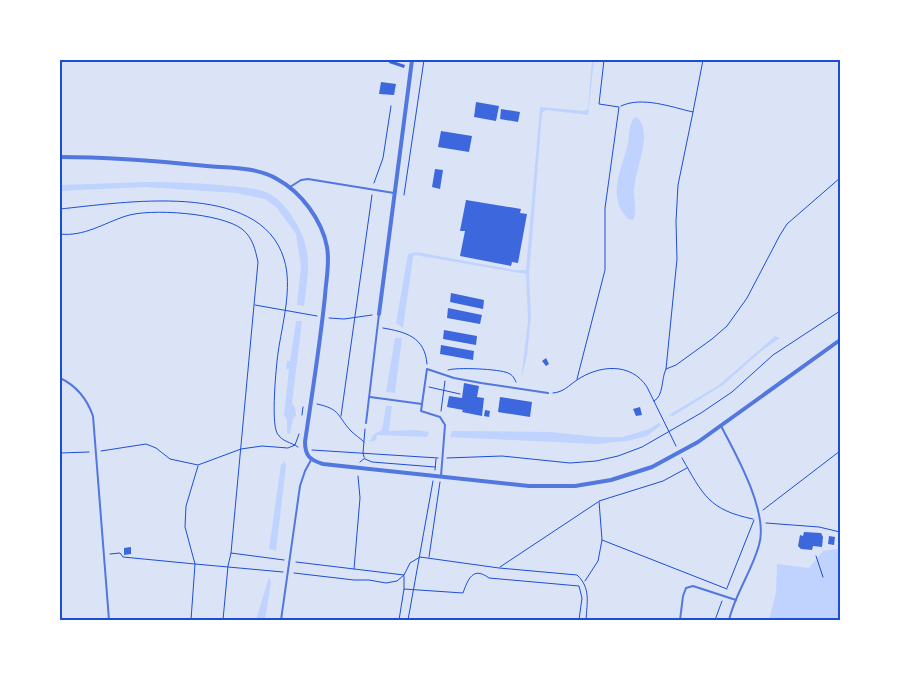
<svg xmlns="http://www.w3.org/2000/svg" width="900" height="680" viewBox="0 0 900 680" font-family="'Noto Sans',sans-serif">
  <rect width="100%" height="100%" fill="#f2f2f2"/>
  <rect fill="#dbe4f7" x="60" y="60" width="780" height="560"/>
  <g fill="#bfd3fe">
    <polygon points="592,60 594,60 588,115 546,110 542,113 529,276 531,317 527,355 521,380 528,321 526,274 415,255 413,257 403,328 396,323 408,254 416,252 515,270 526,270 540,107 585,111 588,109"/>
    <path d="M635,117L639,119C643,125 644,130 644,138C643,155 636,171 634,189C633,199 638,211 633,220L628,219C624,214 619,208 618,202C613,182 624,162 628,143C630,134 628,124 635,117Z"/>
    <path d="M146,182C174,182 202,183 230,186C242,187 257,188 268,193C287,202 304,232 307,252C310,270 306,288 304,306L297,305L301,266L296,234L277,208L265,199L236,193L145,187L60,191V185Z"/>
    <polygon points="296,321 302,321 292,403 295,408 296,415 293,419 290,434 287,433 287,420 284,415 289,369 286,369 287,361 290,361"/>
    <polygon points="775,336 780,338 760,352 723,385 673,416 669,415 719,385"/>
    <polygon points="395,338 402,338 395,393 386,392"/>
    <polygon points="386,406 392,406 389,431 415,430 429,432 427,437 377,435 376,440 369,442 374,434 382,430"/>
    <polygon points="659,423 661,425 647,436 627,441 596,444 450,437 452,431 551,432 599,437 623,437 649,429"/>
    <polygon points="285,461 286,466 276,551 269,549 281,465"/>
    <polygon points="836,549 840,550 840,620 769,620 776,593 777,564 809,568 823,551"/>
    <polygon points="269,577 271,582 265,620 256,620"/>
  </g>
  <g fill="#3d67dc">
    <polygon points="390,60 405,65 404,68 389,63"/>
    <polygon points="381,82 396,84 394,95 379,94"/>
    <polygon points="476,102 499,106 496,121 474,117"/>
    <polygon points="501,109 520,112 518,122 500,119"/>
    <polygon points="441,131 472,136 469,152 438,147"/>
    <polygon points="435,169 443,170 440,189 432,187"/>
    <polygon points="466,200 521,209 520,213 527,214 518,263 512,262 511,266 460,256 465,231 460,231"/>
    <polygon points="451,293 484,300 483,309 450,302"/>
    <polygon points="448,308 482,315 480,324 447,318"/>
    <polygon points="444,330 477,336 476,345 443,339"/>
    <polygon points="441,345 474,351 473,360 440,354"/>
    <polygon points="546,358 549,364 546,366 542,361"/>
    <polygon points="464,383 479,386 477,397 484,398 482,416 462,412 463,410 447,407 449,396 462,398"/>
    <polygon points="500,397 532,402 530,417 498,412"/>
    <polygon points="640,407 642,415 636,416 633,409"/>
    <polygon points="485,410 490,411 489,417 484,416"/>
    <polygon points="804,532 821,533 823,537 822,547 813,546 812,550 801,549 798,546 800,535 803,536"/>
    <polygon points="829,536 835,537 834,545 828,544"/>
    <polygon points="131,547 131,554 124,555 124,548"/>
  </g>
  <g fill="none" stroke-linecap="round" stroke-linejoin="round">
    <g stroke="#1d4ed8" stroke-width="1">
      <path d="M621,106C642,96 671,107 693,112L703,60"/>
      <polyline points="374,183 383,158 391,106"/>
      <polyline points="404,195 424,60"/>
      <path d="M60,209C121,203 260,179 284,259C293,287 282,325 278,353C276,368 271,421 277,433C282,442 291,442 298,447"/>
      <path d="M60,234C84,237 104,223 126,216C150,208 221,213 242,229C253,238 255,249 258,262L231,553"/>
      <polyline points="255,305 317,316"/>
      <polyline points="329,318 344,319 372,315"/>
      <path d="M383,328C406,332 425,337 427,364"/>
      <polyline points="666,369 677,259 676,221 678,185 693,112"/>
      <path d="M448,370C456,367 500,369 508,373C513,375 514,378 516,382"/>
      <polyline points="577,379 605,270 605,208 619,107 599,104 604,60"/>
      <polyline points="429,387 460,394"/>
      <path d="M553,393C564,392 568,386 577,380C599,365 631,362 647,387L676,446"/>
      <path d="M654,401C664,396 661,379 666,369L676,365L712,339L727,326L747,298L780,235L787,224L840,178"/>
      <path d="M317,404C341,409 337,416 351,431C355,435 360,438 364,442"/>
      <polyline points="441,411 445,381"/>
      <polyline points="302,415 303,407"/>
      <polyline points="341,416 372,195"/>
      <polyline points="312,450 438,458"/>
      <polyline points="101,451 146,444 156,448 170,459 198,465 241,449 262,446 288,448 295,445 299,434"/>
      <polyline points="60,453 89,452"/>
      <polyline points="364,457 363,453 365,429"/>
      <polyline points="447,458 502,456 570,463 596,461 618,456 642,447 701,413 732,392 773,355 840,311"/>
      <path d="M682,458C703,495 709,510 753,519"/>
      <polyline points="365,459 372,462 435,467"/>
      <polyline points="360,462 365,458"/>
      <polyline points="435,470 436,459"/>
      <polyline points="763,510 840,451"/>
      <polyline points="766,523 819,527 840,532"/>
      <polyline points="602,540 727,589"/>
      <polyline points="110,554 120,553 123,557 195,564 185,527 186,506 198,466"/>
      <polyline points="816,556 823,577"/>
      <polyline points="429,557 440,482"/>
      <path d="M296,562L404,575L410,563L420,557L499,568L577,575C591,588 587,602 586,620"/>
      <polyline points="500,567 598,502"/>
      <polyline points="354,569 360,498 358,476"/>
      <polyline points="294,573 354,580 369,580 386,583 397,581 404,575"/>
      <polyline points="585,581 598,561 602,540 599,501 663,481 687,468"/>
      <polyline points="727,588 754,520"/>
      <polyline points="404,589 404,576"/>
      <polyline points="191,620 195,564 283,572"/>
      <polyline points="223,620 228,566 231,553 284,560"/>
      <path d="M399,620L404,589L463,593C468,579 473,566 489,578L579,586L582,598L579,620"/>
      <polyline points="408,620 433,481"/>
      <polyline points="715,620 722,601"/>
    </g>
    <g stroke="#5277de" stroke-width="2">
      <polyline points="290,187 301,180 308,179 394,193"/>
      <path d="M60,378C77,386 87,399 93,416L109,620"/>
      <polyline points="370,397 422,404"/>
      <polyline points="366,423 379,314"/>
      <path d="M721,426C736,454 769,513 759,545C752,571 735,594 729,620"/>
      <polyline points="441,476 445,425 440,417 421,411 427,369 454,378 481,383 548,393"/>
      <polyline points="281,620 300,486 305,471 311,460"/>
      <polyline points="680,620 683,596 686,588 693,586 736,600"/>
    </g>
    <g stroke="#5277de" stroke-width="4">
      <path d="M60,157C109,157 158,161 207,166C230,168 257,167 277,179C301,192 322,220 327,247C330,263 326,280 325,296C320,345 312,394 305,442C305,456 310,460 323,464L529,486H575L611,480L652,467L698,442L840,340"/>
      <polyline points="379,314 412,60"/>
    </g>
  </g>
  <rect width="900" height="680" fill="none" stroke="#ffffff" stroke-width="122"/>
  <rect x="61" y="61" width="778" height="558" fill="none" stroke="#1d4ed8" stroke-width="2"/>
</svg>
